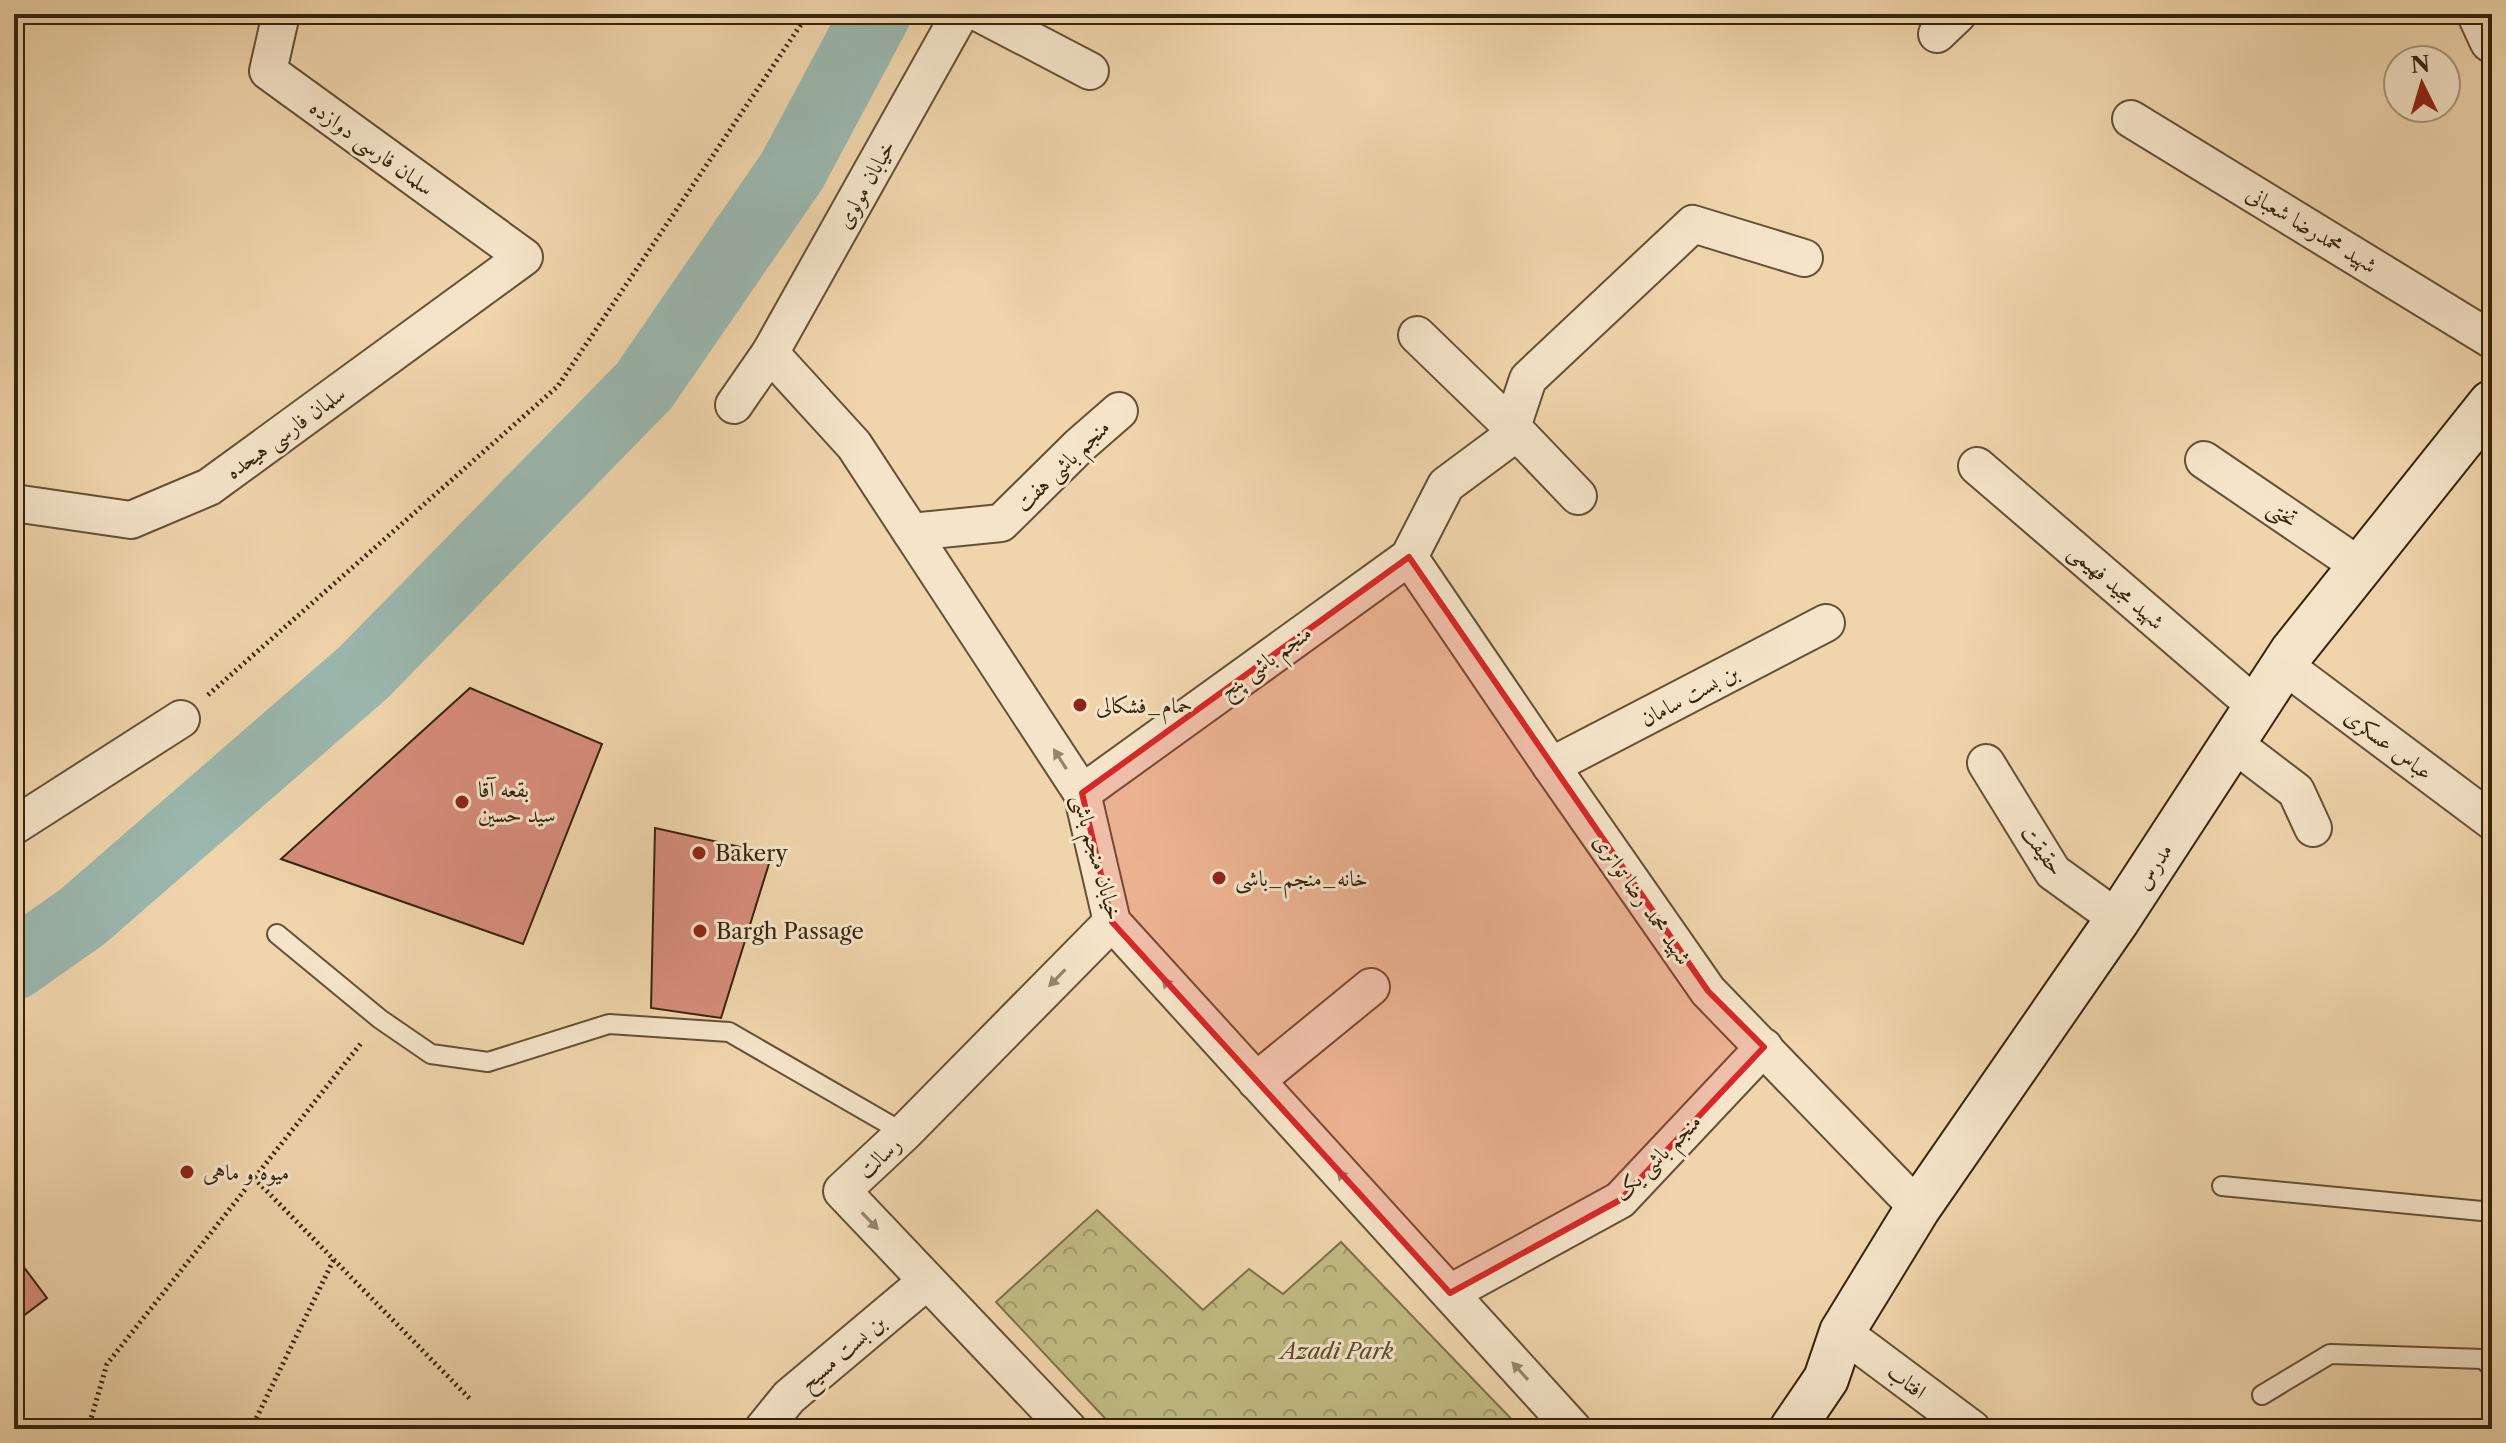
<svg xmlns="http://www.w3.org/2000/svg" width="2506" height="1443" viewBox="0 0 2506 1443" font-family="'Libre Caslon Text',Amiri,serif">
  <defs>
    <pattern id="park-crowns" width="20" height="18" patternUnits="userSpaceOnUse" patternTransform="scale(2)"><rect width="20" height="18" fill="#c1bb84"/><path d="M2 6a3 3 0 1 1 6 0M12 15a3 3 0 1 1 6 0" fill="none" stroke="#9e986a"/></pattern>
  </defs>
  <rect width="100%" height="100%" fill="#f0d5ac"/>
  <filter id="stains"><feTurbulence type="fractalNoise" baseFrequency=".0025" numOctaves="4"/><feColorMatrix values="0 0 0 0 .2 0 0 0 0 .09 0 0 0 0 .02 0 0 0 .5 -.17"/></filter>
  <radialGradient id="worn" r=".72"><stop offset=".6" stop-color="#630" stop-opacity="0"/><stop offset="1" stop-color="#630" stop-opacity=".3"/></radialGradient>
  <polygon fill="url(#park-crowns)" stroke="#7c7048" stroke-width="2" points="1097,1210 1203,1310 1249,1269 1283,1294 1341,1242 1521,1429 1115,1429 996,1302"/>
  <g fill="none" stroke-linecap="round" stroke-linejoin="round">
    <polyline stroke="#9bb8af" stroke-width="70" points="14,965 82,917 363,673 644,386 792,171 876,14"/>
  </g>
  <g fill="#d68c7b" stroke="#36240d" stroke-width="2">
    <polygon points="470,688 602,744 523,944 281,859"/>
    <polygon points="655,828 772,854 721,1018 651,1008"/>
    <polygon points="14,1254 47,1298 14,1323"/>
  </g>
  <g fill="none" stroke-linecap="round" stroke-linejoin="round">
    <g stroke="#645035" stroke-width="22">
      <g id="service">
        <polyline points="277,934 380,1019 431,1054 488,1062 609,1024 729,1032 904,1133"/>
        <polyline points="2222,1186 2492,1212"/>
        <polyline points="2262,1395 2330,1354 2483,1359 2492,1368"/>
      </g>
    </g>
    <g stroke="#645035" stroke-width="40">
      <g id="minor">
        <polyline points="981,14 1090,71"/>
        <polyline points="1937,34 1958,14"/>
        <polyline points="2131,119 2492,340"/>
        <polyline points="1417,335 1512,427 1578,496"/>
        <polyline points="770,353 854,445 1082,793 1112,922 1573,1429"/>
        <polyline points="734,405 770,353 960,14"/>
        <polyline points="2204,460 2361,567"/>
        <polyline points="1977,466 2257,707"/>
        <polyline points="14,503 131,520 209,487 524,257 268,71 281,14"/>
        <polyline points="911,532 1001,523 1080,445 1119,411"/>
        <polyline points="1409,557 1551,766 1708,991 1918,1208"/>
        <polyline points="2285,666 2492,821"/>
        <polyline points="2233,743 2296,791 2313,828"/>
        <polyline points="1986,763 2053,872 2118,919"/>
        <polyline points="1551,766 1826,623"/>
        <polyline points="1082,793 1409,557 1446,485 1508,439 1528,379 1693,224 1804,258"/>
        <polyline points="14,826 181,719"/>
        <polyline points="1256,1081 1371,987"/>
        <polyline points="1450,1293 1620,1200 1764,1047"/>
        <polyline points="1842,1332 1972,1429"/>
        <polyline points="763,1429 789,1397 927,1281"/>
        <polyline points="1068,1429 842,1191 904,1133 1112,922"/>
      </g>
    </g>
    <g stroke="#645035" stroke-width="48">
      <polyline id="tertiary" points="2480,14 2492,40"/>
    </g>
    <g stroke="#36240d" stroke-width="48">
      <polyline id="secondary" points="1792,1429 1826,1379 1842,1332 1918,1208 2118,919 2292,652 2491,403"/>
    </g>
    <g stroke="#36240d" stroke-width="5" stroke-dasharray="2 4" stroke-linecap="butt">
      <polyline points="208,695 558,386 808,14"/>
      <polyline points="254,1178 471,1400"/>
      <polyline points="88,1429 107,1364 362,1042"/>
      <polyline points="251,1429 334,1259"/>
    </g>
    <use href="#service" stroke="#f5e4c9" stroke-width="18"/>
    <use href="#minor" stroke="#f5e4c9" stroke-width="36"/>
    <use href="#tertiary" stroke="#f5e4c9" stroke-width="44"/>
    <use href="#secondary" stroke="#f5e4c9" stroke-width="44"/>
  </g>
  <defs><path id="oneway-solid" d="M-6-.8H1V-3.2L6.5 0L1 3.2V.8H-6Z" transform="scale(2)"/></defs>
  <g fill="#96846b">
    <use href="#oneway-solid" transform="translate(1060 759) rotate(-123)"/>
    <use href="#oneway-solid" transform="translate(1057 978) rotate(134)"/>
    <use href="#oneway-solid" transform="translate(1170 987) rotate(-132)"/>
    <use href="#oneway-solid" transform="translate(1345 1179) rotate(-132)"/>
    <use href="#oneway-solid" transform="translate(870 1221) rotate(46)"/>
    <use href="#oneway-solid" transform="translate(1520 1371) rotate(-132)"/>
  </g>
  <path fill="#d62828" fill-opacity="0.2" stroke="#d62828" stroke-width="6" stroke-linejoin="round" d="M1409,557L1708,991L1764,1047L1620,1200L1450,1293L1112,922L1082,793Z"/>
  <g fill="#8f2418" stroke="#f5e4c9" stroke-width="3">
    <circle cx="1080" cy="705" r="8"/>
    <circle cx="462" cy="802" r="8"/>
    <circle cx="699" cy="853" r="8"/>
    <circle cx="1219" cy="878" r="8"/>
    <circle cx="700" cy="931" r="8"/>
    <circle cx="187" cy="1172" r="8"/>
  </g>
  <g text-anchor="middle" stroke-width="6" stroke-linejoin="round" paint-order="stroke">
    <g font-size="22" fill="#36240d" stroke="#f5e4c9">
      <text transform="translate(372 147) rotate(36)" y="8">سلمان فارسی دوازده</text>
      <text transform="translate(865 184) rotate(-61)" y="8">خیابان مولوی</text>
      <text transform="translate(2312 229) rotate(31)" y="8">شهید محمدرضا شعبانی</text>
      <text transform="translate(285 432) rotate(-36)" y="8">سلمان فارسی هیحده</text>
      <text transform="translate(1062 465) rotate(-44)" y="8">منجم باشی هفت</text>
      <text transform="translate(2283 513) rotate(34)" y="8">تختی</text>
      <text transform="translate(2117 586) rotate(41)" y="8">شهید مجید فهیمی</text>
      <text transform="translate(1265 661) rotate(-36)" y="8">منجم باشی پنج</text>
      <text transform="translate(1689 695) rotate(-28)" y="8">بن بست سامان</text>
      <text transform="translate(2389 744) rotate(37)" y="8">عباس عسکری</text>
      <text transform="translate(2043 850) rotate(54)" y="8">حقیقت</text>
      <text transform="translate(1098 857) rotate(74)" y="8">خیابان منجم باشی</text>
      <text transform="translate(2153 866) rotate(-57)" y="8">مدرس</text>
      <text transform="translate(1643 899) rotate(55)" y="8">شهید محمد رضا تواتری</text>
      <text transform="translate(879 1157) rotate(-43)" y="8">رسالت</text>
      <text transform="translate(1657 1157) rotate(-45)" y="8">منجم باشی یک</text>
      <text transform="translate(842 1352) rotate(-40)" y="8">بن بست مسیح</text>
      <text transform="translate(1907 1381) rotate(37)" y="8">افتاب</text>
    </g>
    <g font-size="22" fill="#36240d" stroke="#f5e4c9" text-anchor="start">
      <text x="1096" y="713">حمام_فشکالی</text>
      <text x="478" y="797">بقعه آقا<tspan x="478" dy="25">سید حسین</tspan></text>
      <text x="715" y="861">Bakery</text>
      <text x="1235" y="886">خانه_منجم_باشی</text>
      <text x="716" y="939">Bargh Passage</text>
      <text x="203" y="1180">میوه و ماهی</text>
    </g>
    <g font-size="22" font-style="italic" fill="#594a2b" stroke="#f5e4c9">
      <text x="1337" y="1359">Azadi Park</text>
    </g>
  </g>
  <rect width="2506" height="1443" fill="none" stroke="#f0d5ac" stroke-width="48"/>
  <rect x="16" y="16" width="2474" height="1411" fill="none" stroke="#36240d" stroke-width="4"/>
  <rect x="24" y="24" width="2458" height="1395" fill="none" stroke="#36240d" stroke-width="2"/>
  <g transform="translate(2422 84) rotate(355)"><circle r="38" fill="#f5e4c9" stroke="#a9977e" stroke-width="2"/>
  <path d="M0-6L14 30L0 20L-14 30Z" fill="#8f2418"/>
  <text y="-12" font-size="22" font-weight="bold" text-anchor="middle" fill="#36240d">N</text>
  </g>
  <rect width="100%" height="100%" filter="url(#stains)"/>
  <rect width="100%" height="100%" fill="url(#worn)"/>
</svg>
